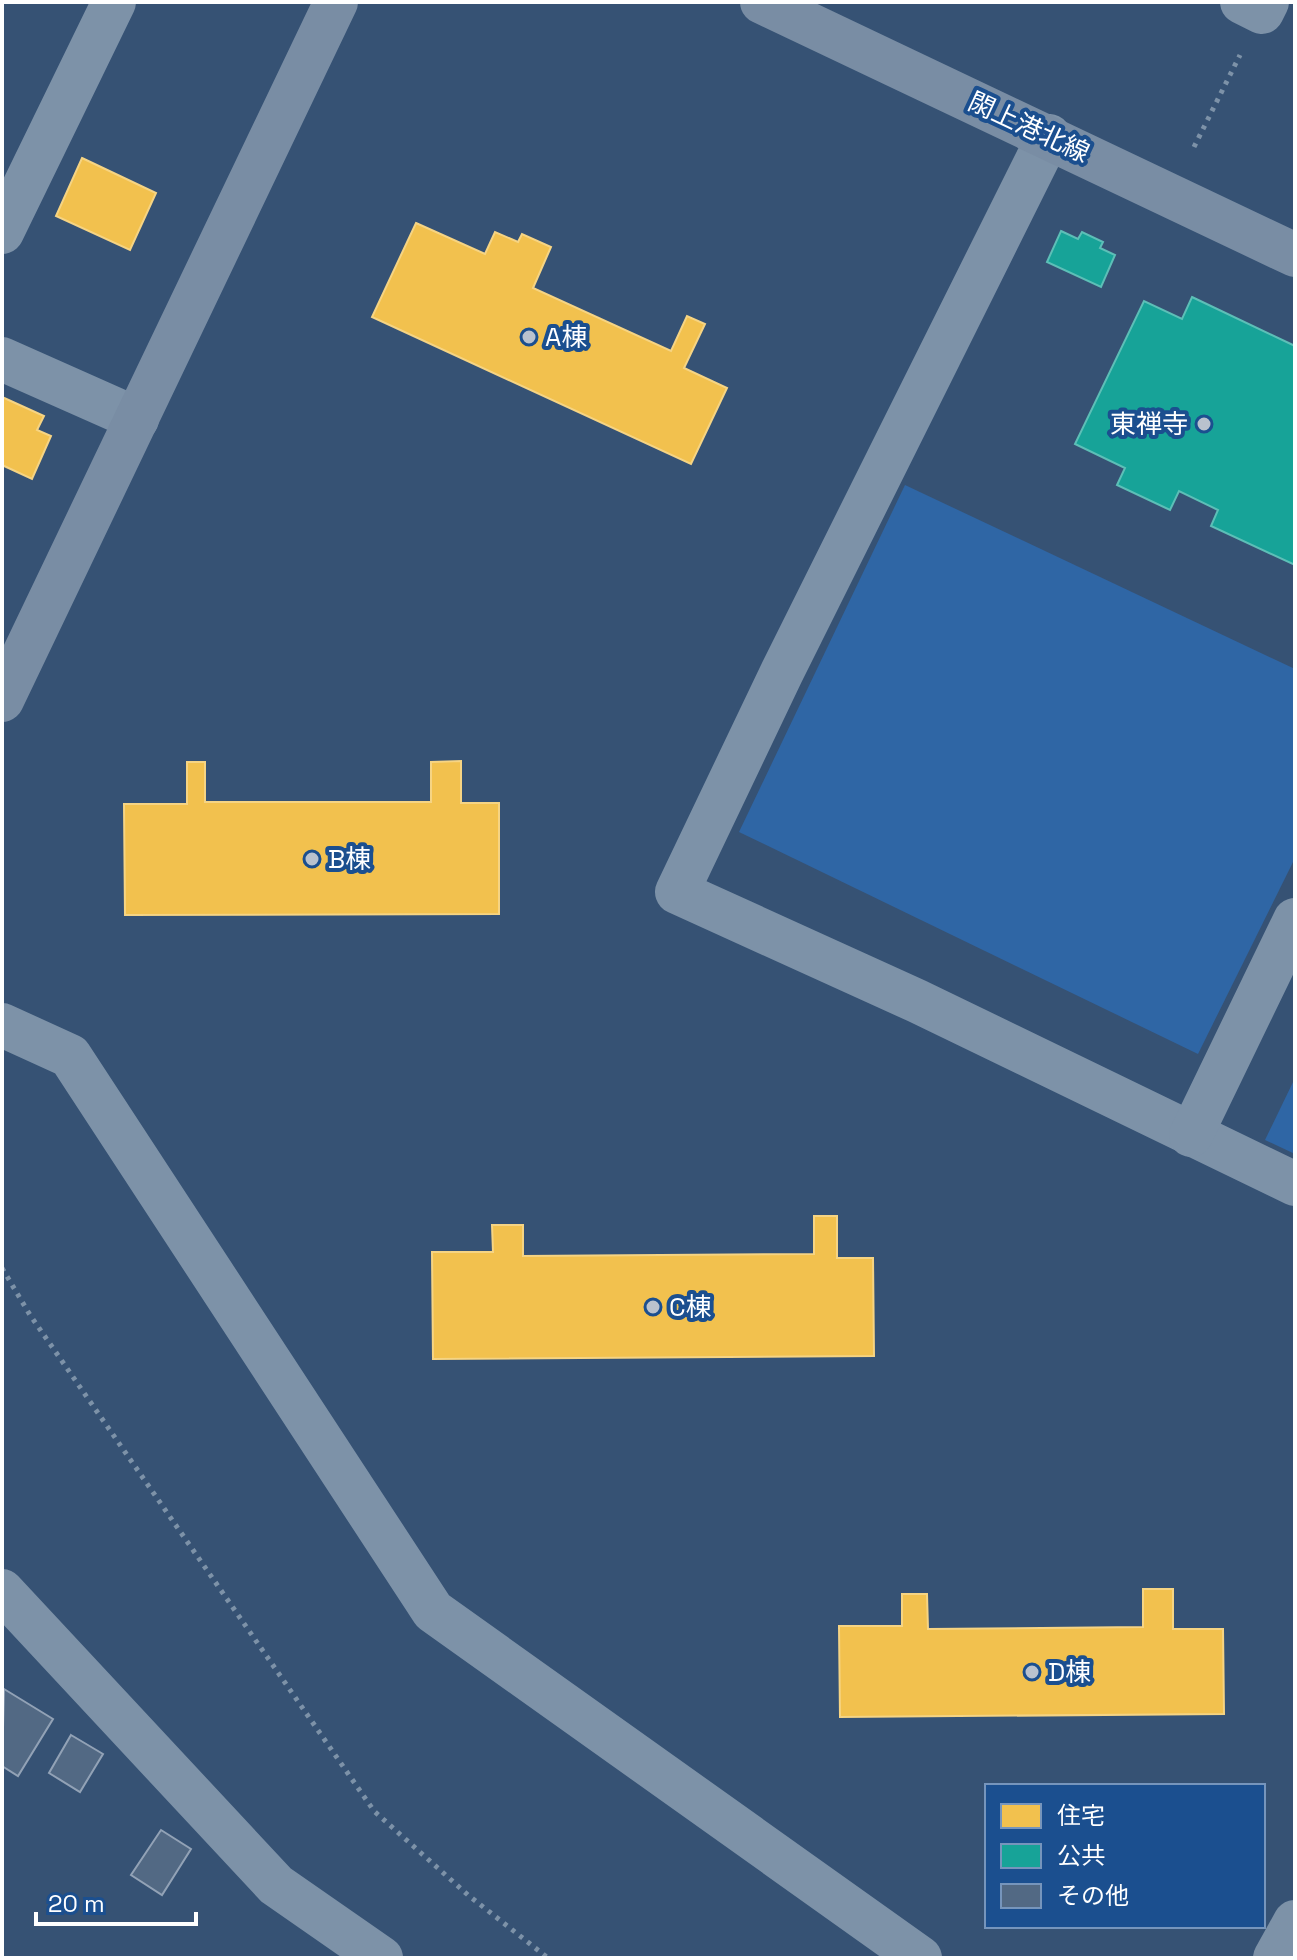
<svg xmlns="http://www.w3.org/2000/svg" width="1297" height="1960" viewBox="0 0 1297 1960" font-family="'Space Grotesk','Noto Sans JP',sans-serif">
  <rect width="100%" height="100%" fill="#365274"/>
  <g fill="#2f66a5">
    <polygon points="905,485 1295,669 1295,858 1198,1054 739,832"/>
    <polygon points="1295,1078 1295,1154 1265,1140"/>
  </g>
  <g fill="#f2c14e" stroke="#f6d483" stroke-width="2">
    <polygon points="82,158 156,193 130,250 56,216"/>
    <polygon points="416,223 485,254 495,232 518,242 522,234 551,247 533,288 671,351 687,316 705,324 684,368 727,388 691,464 372,317"/>
    <polygon points="2,397 44,416 37,430 51,436 32,479 2,465"/>
    <polygon points="461,761 461,803 499,803 499,914 125,915 124,804 187,804 187,762 205,762 205,802 431,802 431,762"/>
    <polygon points="814,1216 837,1216 837,1258 873,1258 874,1356 433,1359 432,1252 493,1252 492,1225 523,1225 523,1256 814,1254"/>
    <polygon points="1143,1589 1173,1589 1173,1629 1223,1629 1224,1714 840,1717 839,1626 902,1626 902,1594 927,1594 928,1629 1143,1627"/>
  </g>
  <g fill="#17a398" stroke="#5dbfb7" stroke-width="2">
    <polygon points="1061,231 1078,239 1082,232 1103,242 1100,248 1115,255 1101,287 1047,262"/>
    <polygon points="1192,297 1295,346 1295,565 1211,526 1218,510 1179,491 1170,510 1117,485 1125,468 1075,444 1144,301 1182,319"/>
  </g>
  <g fill="#526984" stroke="#92a2b6" stroke-width="2">
    <polygon points="4,1689 53,1719 18,1776 2,1766"/>
    <polygon points="71,1735 103,1754 80,1792 49,1773"/>
    <polygon points="161,1830 191,1849 162,1895 131,1875"/>
  </g>
  <g fill="none" stroke-linecap="round" stroke-linejoin="round">
    <g stroke="#7d92a8" stroke-width="5" stroke-dasharray="4 6" stroke-linecap="butt">
      <polyline points="1194,147 1240,55"/>
      <polyline points="2,1268 30,1315 374,1811 468,1895 548,1958"/>
    </g>
    <g stroke="#7d92a8" stroke-width="44">
      <polyline points="1242,2 1262,12 1267,2"/>
      <polyline points="1049,136 782,672 677,892 917,1001 1295,1184"/>
      <polyline points="2,232 114,2"/>
      <polyline points="2,359 137,419"/>
      <polyline points="2,1025 70,1056 433,1611 920,1958"/>
      <polyline points="1191,1135 1295,920"/>
      <polyline points="2,1591 276,1885 381,1958"/>
      <polyline points="1275,1958 1295,1922"/>
    </g>
    <g stroke="#798da4" stroke-width="44">
      <polyline points="762,2 1295,255"/>
      <polyline points="2,700 336,2"/>
    </g>
  </g>
  <g fill="#b9c2ce" stroke="#1b4f8f" stroke-width="3">
    <circle cx="529" cy="337" r="8"/>
    <circle cx="1204" cy="424" r="8"/>
    <circle cx="312" cy="859" r="8"/>
    <circle cx="653" cy="1307" r="8"/>
    <circle cx="1032" cy="1672" r="8"/>
  </g>
  <g text-anchor="middle" stroke-width="8" stroke-linejoin="round" paint-order="stroke">
    <g font-size="26" fill="#fff" stroke="#1b4f8f">
      <text transform="translate(1029 127) rotate(25)" y="9">閖上港北線</text>
    </g>
    <g font-size="26" fill="#fff" stroke="#1b4f8f" text-anchor="start">
      <text x="545" y="346">A棟</text>
      <text x="1188" y="433" text-anchor="end">東禅寺</text>
      <text x="328" y="868">B棟</text>
      <text x="669" y="1316">C棟</text>
      <text x="1048" y="1681">D棟</text>
    </g>
  </g>
  <rect width="1297" height="1960" fill="none" stroke="#ffffff" stroke-width="8"/>
  <rect x="985" y="1784" width="280" height="144" fill="#1b4f8f" stroke="#7695bc" stroke-width="2"/>
  <rect x="1001" y="1804" width="40" height="24" fill="#f2c14e" stroke="#7695bc" stroke-width="2"/>
  <text x="1057" y="1824" font-size="24" fill="#ffffff">住宅</text>
  <rect x="1001" y="1844" width="40" height="24" fill="#17a398" stroke="#7695bc" stroke-width="2"/>
  <text x="1057" y="1864" font-size="24" fill="#ffffff">公共</text>
  <rect x="1001" y="1884" width="40" height="24" fill="#526984" stroke="#7695bc" stroke-width="2"/>
  <text x="1057" y="1904" font-size="24" fill="#ffffff">その他</text>
  <path d="M36 1912v12h160v-12" fill="none" stroke="#ffffff" stroke-width="4"/>
  <text x="48" y="1912" font-size="24" fill="#ffffff" stroke="#1b4f8f" stroke-width="6" paint-order="stroke">20 m</text>
</svg>
